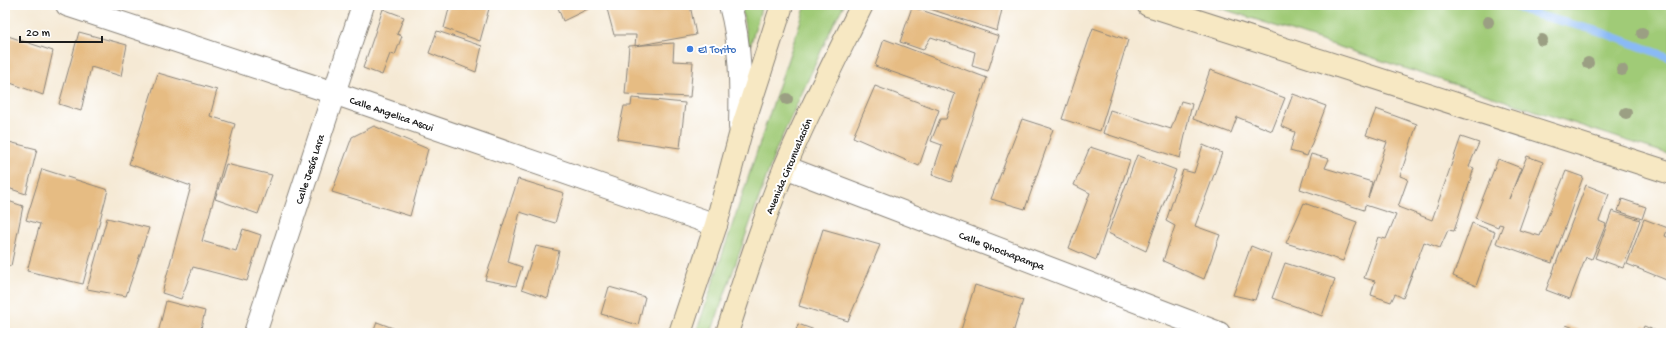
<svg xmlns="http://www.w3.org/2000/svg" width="1676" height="338" viewBox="0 0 1676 338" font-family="'Gochi Hand',sans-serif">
  <rect width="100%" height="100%" fill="#fff"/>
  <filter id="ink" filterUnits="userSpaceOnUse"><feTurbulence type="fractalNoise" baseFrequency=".025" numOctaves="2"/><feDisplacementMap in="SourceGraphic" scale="8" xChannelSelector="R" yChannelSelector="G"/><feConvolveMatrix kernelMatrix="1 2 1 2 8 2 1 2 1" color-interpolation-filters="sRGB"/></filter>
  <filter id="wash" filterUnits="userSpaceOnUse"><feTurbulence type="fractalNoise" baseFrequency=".012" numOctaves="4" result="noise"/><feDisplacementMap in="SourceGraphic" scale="16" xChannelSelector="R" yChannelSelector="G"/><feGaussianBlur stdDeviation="0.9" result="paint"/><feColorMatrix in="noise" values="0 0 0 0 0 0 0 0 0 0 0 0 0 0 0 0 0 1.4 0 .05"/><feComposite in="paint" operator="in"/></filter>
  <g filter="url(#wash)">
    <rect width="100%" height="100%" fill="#f5e9d4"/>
    <g fill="#a0cb77" stroke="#5e744a">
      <polygon points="741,5 762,5 749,50"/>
      <polygon points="806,5 844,5 833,25 776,150 711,333 696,333"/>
      <polygon points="1211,5 1671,5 1671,155"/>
    </g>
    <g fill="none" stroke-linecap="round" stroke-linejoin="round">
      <polyline stroke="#8abaf5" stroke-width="8" points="1511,5 1534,14 1598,31 1671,58"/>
    </g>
    <g id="blocks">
      <g fill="#e6bc83">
        <polygon points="450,5 490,5 480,41 444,28"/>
        <polygon points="557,5 593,5 594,6 563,21"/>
        <polygon points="606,5 690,5 696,35 635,46 636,35 614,35"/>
        <polygon points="918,5 1003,5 997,31"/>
        <polygon points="912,7 999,36 988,71 972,66 975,52 931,37 923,50 900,42"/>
        <polygon points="383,9 404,17 397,34 402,36 395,55 390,54 382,75 363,68"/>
        <polygon points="1093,28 1128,40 1100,131 1062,119"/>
        <polygon points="437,31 482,46 476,72 429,53"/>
        <polygon points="79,32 127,45 121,76 91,67 81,111 59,104"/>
        <polygon points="5,35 53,51 43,95 5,81"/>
        <polygon points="884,39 987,78 951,182 932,175 942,145 931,141 940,119 946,119 955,94 875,66"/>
        <polygon points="674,43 673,61 693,62 690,97 625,94 629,46"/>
        <polygon points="1210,70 1285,98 1272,131 1237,117 1231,133 1193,119"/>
        <polygon points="158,73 217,90 210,116 235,124 202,241 236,251 243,229 261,235 247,281 193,267 181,299 162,293 191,186 129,164"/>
        <polygon points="875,86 939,110 919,166 853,137"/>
        <polygon points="1293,94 1326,106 1307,156 1290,151 1295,132 1281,126"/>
        <polygon points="632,98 685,103 680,148 617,139 624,106 631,106"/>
        <polygon points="1181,101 1192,104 1180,158 1103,133 1110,110 1171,129"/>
        <polygon points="1376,109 1417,124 1400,176 1408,179 1398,207 1432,220 1461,137 1479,143 1469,166 1474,168 1454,231 1448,230 1440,248 1424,242 1403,298 1395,294 1391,302 1371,295 1375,281 1364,278 1378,237 1386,239 1396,215 1365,205 1364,210 1300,189 1311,154 1329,159 1325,168 1372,182 1368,198 1387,142 1366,135"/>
        <polygon points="1022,119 1053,129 1025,209 991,199"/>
        <polygon points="374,126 428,149 410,216 332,192 352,137"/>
        <polygon points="5,141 37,149 26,194 5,187"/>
        <polygon points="1203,145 1222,153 1195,226 1220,235 1204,279 1163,261 1175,226 1166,221 1183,170 1194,173"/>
        <polygon points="1090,147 1130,160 1096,260 1069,248 1090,193 1074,185"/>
        <polygon points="1137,155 1176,170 1146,251 1108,233"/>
        <polygon points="1527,156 1543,162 1519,230 1540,236 1566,171 1583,177 1552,263 1496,243 1503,225 1499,224 1498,227 1475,218 1498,159 1521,168 1509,199"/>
        <polygon points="226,164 272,175 258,214 215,199"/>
        <polygon points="42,169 108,190 83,284 27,271 40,224 26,220"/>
        <polygon points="518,179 564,193 555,223 520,212 508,262 522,267 516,286 485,280"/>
        <polygon points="1586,185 1609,194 1599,221 1606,224 1592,259 1586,257 1570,299 1546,290"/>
        <polygon points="1622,199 1646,207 1642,219 1618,211"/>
        <polygon points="5,200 23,206 11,266 5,265"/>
        <polygon points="1304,203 1357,222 1343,261 1286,243"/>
        <polygon points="1612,211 1640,220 1623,268 1595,258"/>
        <polygon points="107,218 149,228 126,296 87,289"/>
        <polygon points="1644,219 1668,228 1665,236 1671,239 1669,281 1627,264"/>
        <polygon points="1472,223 1495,232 1476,286 1453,276"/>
        <polygon points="823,229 880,245 848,321 799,306"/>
        <polygon points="536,246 559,251 548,298 522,289"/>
        <polygon points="1251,246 1271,254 1255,300 1233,295"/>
        <polygon points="1285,263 1335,279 1322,316 1272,298"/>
        <polygon points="975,285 1023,300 1013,333 960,333"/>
        <polygon points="609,287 645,297 638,325 601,314"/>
        <polygon points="166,301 205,311 200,333 158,333"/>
        <polygon points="377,322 406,333 373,333"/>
        <polygon points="798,324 823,333 795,333"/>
        <polygon points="1566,325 1588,333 1563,333"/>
        <polygon points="1644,326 1661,333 1641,333"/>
      </g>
    </g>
  </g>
  <g filter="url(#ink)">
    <use href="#blocks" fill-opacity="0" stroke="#888278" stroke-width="1"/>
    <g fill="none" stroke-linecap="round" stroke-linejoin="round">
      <g stroke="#888278" stroke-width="24">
        <g id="street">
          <polyline points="67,5 334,93 716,225"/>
          <path d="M730,5C741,45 741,86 740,127"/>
          <polyline points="785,167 1219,333"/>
          <polyline points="255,333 363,5"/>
        </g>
      </g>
      <g stroke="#888278" stroke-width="24">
        <g id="secondary">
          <polyline points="1148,5 1671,173"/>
          <polyline points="680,333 716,225 740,135 782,5"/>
          <path d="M727,333C745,277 763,221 785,167C808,112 836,58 862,5"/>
        </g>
      </g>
      <use href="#street" stroke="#fff" stroke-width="22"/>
      <use href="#secondary" stroke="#f7e8c3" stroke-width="22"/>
    </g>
    <g fill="#9b9f83">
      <circle cx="1488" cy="22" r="6"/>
      <circle cx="1642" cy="33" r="6"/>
      <circle cx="1542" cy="40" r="6"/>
      <circle cx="1588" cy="63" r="6"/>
      <circle cx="1622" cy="70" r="6"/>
      <circle cx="787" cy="99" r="6"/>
      <circle cx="1626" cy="113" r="6"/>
    </g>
  </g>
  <circle fill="#3f7fe0" stroke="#fff" stroke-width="1.5" cx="690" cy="49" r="4"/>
  <g text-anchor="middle" stroke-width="4" stroke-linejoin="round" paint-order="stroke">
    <g font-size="11" fill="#366cbe" stroke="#fff" text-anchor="start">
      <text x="698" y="53">El Torito</text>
    </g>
    <g font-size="11" fill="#1c1c1c" stroke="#fff">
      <text transform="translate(392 113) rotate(19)" y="4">Calle Angelica Ascui</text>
      <text transform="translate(788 166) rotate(-67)" y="4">Avenida Circunvalación</text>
      <text transform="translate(309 169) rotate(-72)" y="4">Calle Jesús Lara</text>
      <text transform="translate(1002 250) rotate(21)" y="4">Calle Qhochapampa</text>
    </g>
  </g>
  <rect width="1676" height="338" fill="none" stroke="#fff" stroke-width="20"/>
  <path d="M20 36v6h82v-6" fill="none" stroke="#1c1c1c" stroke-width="2"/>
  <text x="26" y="36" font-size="12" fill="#1c1c1c" stroke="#ffffff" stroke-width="3" paint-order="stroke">20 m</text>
</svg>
